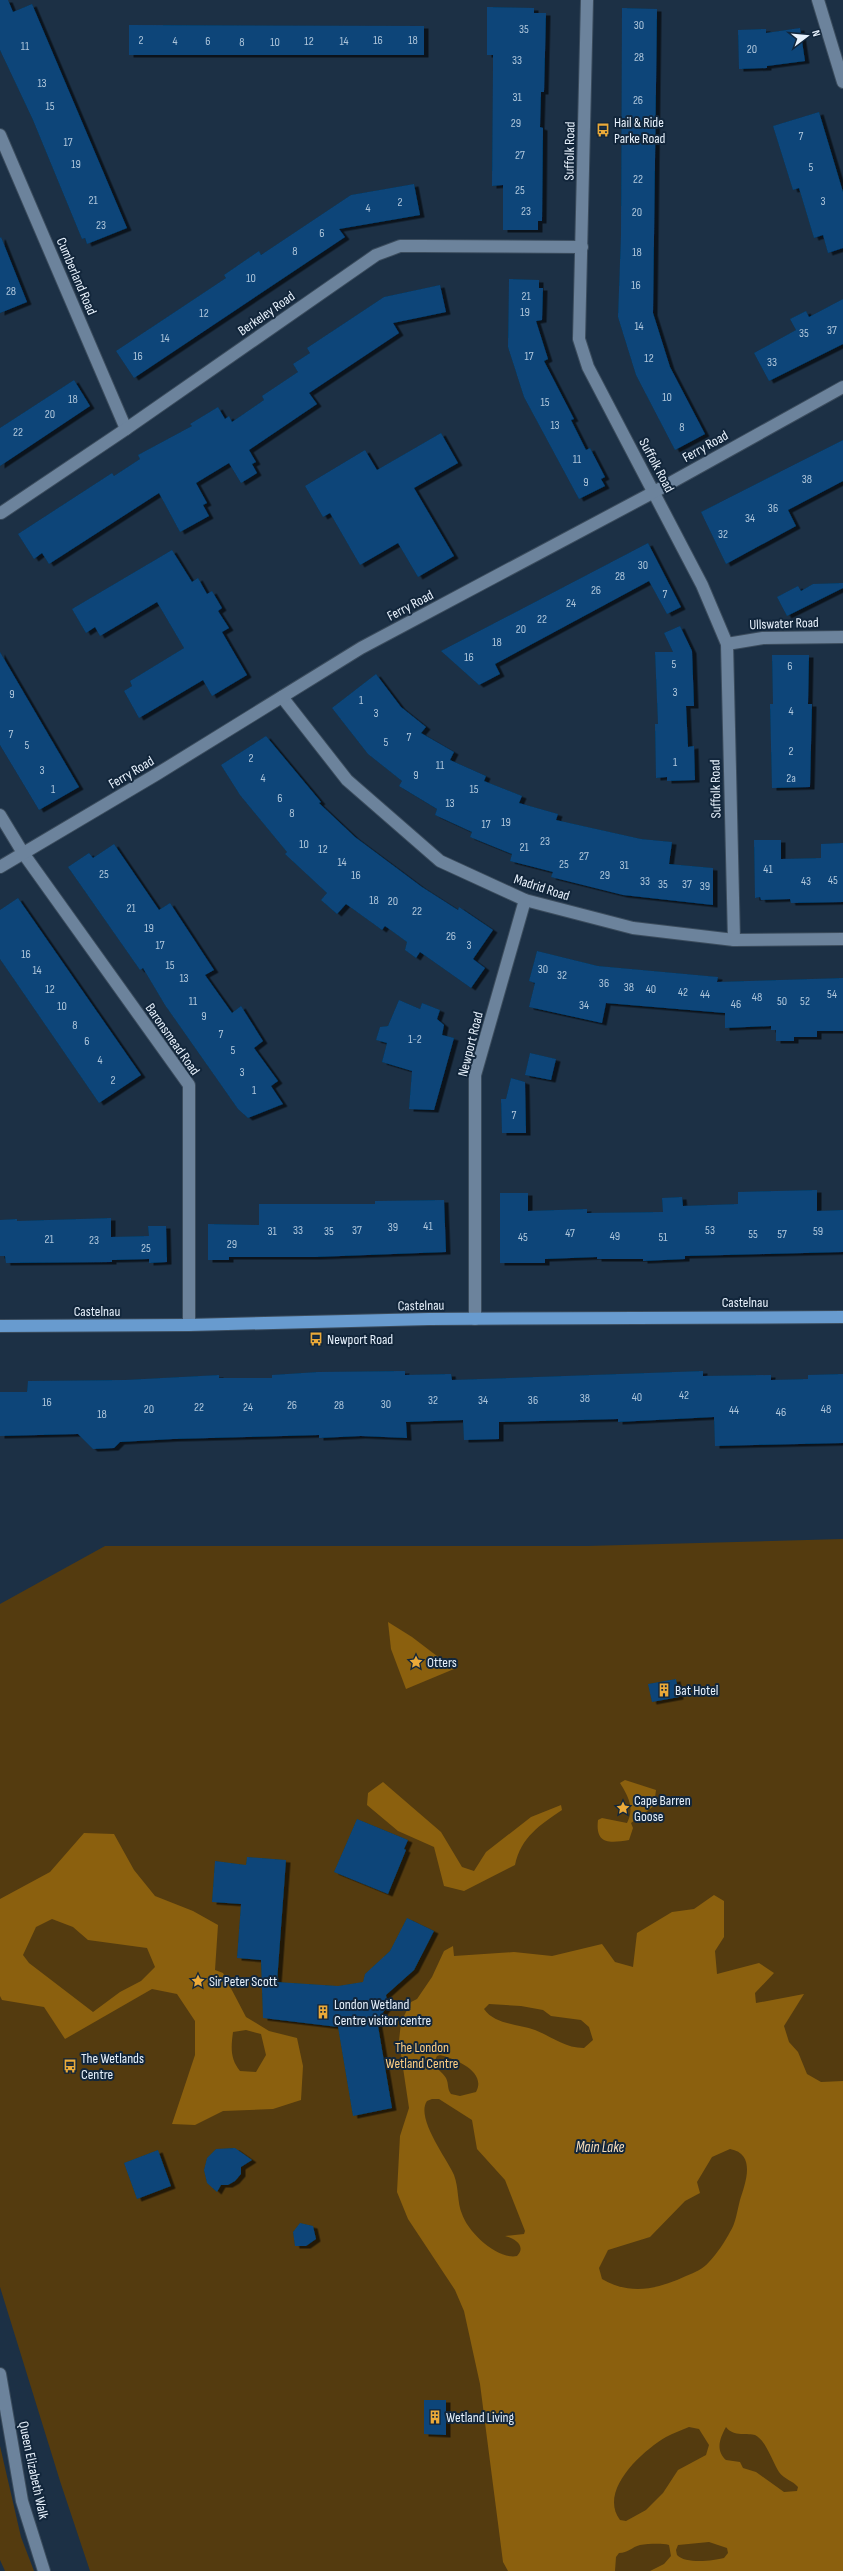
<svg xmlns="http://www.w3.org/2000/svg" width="843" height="2571" viewBox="0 0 843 2571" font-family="'Sofia Sans Condensed',sans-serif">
  <defs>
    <filter id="shadow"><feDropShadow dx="4.5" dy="2.5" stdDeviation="0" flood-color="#0009"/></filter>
  </defs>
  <rect width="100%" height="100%" fill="#1c3045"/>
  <g fill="#543b0f">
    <polygon points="843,1539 843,2571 90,2571 60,2481 0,2287 0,1604 105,1546 587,1546"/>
    <polygon points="0,2446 21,2537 34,2571 5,2571 0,2560"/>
  </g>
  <g fill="#8b600e" fill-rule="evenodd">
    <polygon points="388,1622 412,1637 454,1669 406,1689 391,1649"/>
    <path d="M625,1780L656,1790L654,1806L631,1823L633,1828L629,1840C610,1843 595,1845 598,1820L602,1818L627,1823C635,1808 628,1796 620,1783Z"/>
    <path d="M383,1782L441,1832L462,1867L474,1871L486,1852L531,1817L561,1805L562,1810C540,1825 521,1837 515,1865L464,1891L444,1886L434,1847L398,1831L367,1805L368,1793Z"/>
    <path d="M84,1833L114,1834L134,1870L155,1896L193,1911L218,1925L215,1970L223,1973L246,2017L269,2031L297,2038L303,2066L301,2100L273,2109L223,2111L195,2125L172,2124L195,2055V2021L177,1994L152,1989L65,2039L44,2007L2,2000L0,1996V1899L50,1872ZM52,1919L73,1927L88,1940L147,1948L155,1967L141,1981L120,1992L93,2012L29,1963L23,1955L36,1927ZM246,2030L261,2034L266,2055L256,2072L240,2071C230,2059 231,2047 233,2032Z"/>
    <path d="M714,1895L724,1901V1937L715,1951L717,1974L759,1963L774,1973L755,1993L756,2003L804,1994L784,2026L789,2042L798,2052L807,2074L821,2082L843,2081V2571H650L664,2564L671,2556L669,2545C661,2543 648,2544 640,2545C632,2547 628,2553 619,2553L616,2557L615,2571H508L503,2562L480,2384L464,2311L455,2290L408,2219L397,2192L400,2136L409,2108L399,2041L401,2022L411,2002L417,1999L432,1977L444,1951L453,1946L454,1956L514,1952L552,1956L602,1944L615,1962L633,1967L637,1933L672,1912L694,1909ZM489,2004L521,2006L543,2010L551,2016L581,2020L589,2027L593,2040L584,2048C564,2048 551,2036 535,2030C519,2024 495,2025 484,2009ZM440,2055C456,2059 487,2072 476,2092L460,2096L451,2094C447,2089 449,2084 446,2078C442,2071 431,2067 437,2056ZM432,2099H439L472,2120L477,2149L505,2180L525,2231L524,2234L505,2236C514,2238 527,2246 517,2256C497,2260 468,2232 462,2214C457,2202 459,2188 454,2175C448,2160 415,2118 427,2101ZM730,2149C757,2154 745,2184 740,2200C737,2211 736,2223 730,2232C726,2240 716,2255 709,2262C703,2269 694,2273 686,2276C658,2289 631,2296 602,2279L599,2268L608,2250L650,2237L685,2201L700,2193L697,2182L712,2157ZM689,2427L699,2429L709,2445L706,2455L678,2470L663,2493L646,2510L626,2521L620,2520C598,2491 642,2451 666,2437C673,2433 682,2430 689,2427ZM726,2427C733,2437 749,2433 755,2435C766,2440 773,2463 779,2472C784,2479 793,2481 798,2487L797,2491L784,2492L756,2472L743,2468L740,2462L726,2460C715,2450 720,2438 726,2427ZM709,2542L727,2548L728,2553L724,2558C713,2561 685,2564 677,2555L676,2550L678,2545Z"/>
  </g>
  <g fill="#084579" filter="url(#shadow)">
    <polygon points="0,0 8,0 13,12 32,4 127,228 87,244 85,238 82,239 33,120 0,50"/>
    <polygon points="487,7 534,8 534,13 546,13 544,92 541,92 540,127 543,128 542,221 538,221 538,230 503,230 503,185 492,186 493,66 493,55 487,55"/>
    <polygon points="622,8 657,9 653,313 670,367 705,434 675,450 636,375 618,317 621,235"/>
    <polygon points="129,25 424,26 424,55 129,55"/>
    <polygon points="800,28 805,61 767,66 767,68 739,69 738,30 766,29 766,33"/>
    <polygon points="819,112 843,192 843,248 828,253 823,235 814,238 799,188 793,190 773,126"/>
    <polygon points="414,184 420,215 339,229 345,237 134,378 116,351 226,278 224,275 259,251 261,255 351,195"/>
    <polygon points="1,237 27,302 0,313 0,238"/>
    <polygon points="509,279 539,280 539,288 543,288 542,320 536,321 548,359 544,361 574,419 571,420 586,450 590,448 605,477 601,479 605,486 579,499 524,397 508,347"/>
    <polygon points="440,285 446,312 393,323 399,333 309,393 317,404 249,450 256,462 252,464 257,473 241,483 229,463 196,483 207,503 203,505 209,516 180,532 159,493 49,564 42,553 34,559 18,534 112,473 114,476 140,459 138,455 192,426 190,424 218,407 225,419 229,416 232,422 264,400 262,396 298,372 293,364 310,353 307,348 384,297"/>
    <polygon points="843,299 843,344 769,381 754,353 796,330 790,319 806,311 809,317"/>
    <polygon points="74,380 90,406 0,466 0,428"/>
    <polygon points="441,433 458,463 414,488 454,556 418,577 398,543 360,565 330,513 323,517 305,486 365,450 377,470"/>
    <polygon points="843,440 843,481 788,510 796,526 726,564 701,512"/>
    <polygon points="648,543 681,607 667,614 649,581 495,664 500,674 479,685 441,651"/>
    <polygon points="172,550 192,582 198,578 207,594 212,591 222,608 218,611 229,628 222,632 247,675 212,696 203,680 139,718 124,691 132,686 130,681 184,648 157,602 100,636 95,627 86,633 72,609"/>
    <polygon points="843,583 843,588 787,616 777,597 798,586 801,591 813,584"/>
    <polygon points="680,626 692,651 694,706 686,706 688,747 694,746 695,780 667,781 667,777 656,778 655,724 658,724 655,652 673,652 664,633"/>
    <polygon points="0,652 79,787 39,810 0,745"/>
    <polygon points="772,655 809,655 808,704 812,704 810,787 772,788 770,704 773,704"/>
    <polygon points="376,674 401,707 426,727 421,733 454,752 450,760 486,776 484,781 522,796 519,803 558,814 556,820 641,839 672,842 669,864 713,868 713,905 623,895 551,877 553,872 510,861 512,854 470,837 472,832 435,815 437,809 399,786 402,781 368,754 332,708"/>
    <polygon points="266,736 321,802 319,803 355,837 422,887 458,910 459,907 493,930 473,959 485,968 471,988 420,952 416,958 405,950 407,942 385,926 382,930 346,904 337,914 321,900 327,893 285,854 287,852 240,795 221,765"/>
    <polygon points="754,840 781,840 781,859 821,858 821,844 843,843 843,902 791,903 790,899 761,900 760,897 755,898"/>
    <polygon points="114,844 159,910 170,903 214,970 205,975 232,1013 241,1006 263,1041 254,1048 278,1081 271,1086 283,1104 248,1118 238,1109 165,1005 143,968 140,970 68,867 89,853 93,858"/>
    <polygon points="18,898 141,1075 99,1103 0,959 0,910"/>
    <polygon points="537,951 598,966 718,977 717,982 843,978 843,1031 817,1031 817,1037 794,1037 794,1041 776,1041 776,1030 771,1030 771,1026 725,1028 725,1013 606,1003 602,1023 529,1007 535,983 529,981"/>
    <polygon points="399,1000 420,1009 422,1003 440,1010 437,1019 444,1025 442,1035 454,1038 434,1110 409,1109 412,1071 382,1062 387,1043 376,1040 380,1027 388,1026"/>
    <polygon points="530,1053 556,1059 551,1080 525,1075"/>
    <polygon points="511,1078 525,1082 526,1133 502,1133 501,1099 506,1099"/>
    <polygon points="817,1190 817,1211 843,1210 843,1252 685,1256 685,1259 643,1261 643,1259 597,1259 597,1257 545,1259 545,1263 500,1263 500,1193 528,1193 528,1211 587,1209 587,1213 663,1212 662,1198 682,1197 683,1206 738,1204 738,1192"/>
    <polygon points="444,1200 446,1252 315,1257 229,1257 229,1260 208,1260 208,1224 259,1225 259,1204 375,1204 375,1201"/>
    <polygon points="111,1218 111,1237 149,1236 148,1226 166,1226 167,1262 149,1263 149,1259 112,1260 112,1262 6,1263 5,1256 0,1256 0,1220 17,1219 17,1221"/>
    <polygon points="405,1371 405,1375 451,1374 452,1380 703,1371 703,1376 771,1375 771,1380 808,1379 808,1375 843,1374 843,1443 715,1446 714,1417 618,1422 618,1419 499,1422 499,1439 464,1440 463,1420 406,1422 407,1438 361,1436 319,1438 319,1435 173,1439 120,1442 114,1448 93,1449 78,1434 0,1436 0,1392 27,1392 28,1381 125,1380 219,1375 219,1378 272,1378 272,1375 318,1372"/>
    <polygon points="676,1679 679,1697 652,1702 648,1684"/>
    <polygon points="357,1819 408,1840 404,1849 406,1850 388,1894 334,1872"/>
    <polygon points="247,1857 286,1860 277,1982 338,1986 363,1982 365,1974 390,1951 407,1918 434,1931 414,1970 386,1995 388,2006 377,2020 392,2108 353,2116 338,2027 263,2018 261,1960 237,1958 241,1904 212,1902 215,1861 246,1865"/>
    <polygon points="235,2148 252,2160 241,2167 241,2174 235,2181 228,2185 221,2185 217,2192 207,2183 204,2170 207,2158 216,2149"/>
    <polygon points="158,2150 171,2186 137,2199 124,2163"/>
    <polygon points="300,2223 313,2226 316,2239 306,2246 295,2246 293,2232"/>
    <polygon points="424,2400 446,2400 446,2435 424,2434"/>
  </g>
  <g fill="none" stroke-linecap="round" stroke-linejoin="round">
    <g stroke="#3b4c5d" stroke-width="14">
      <g id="minor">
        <polyline points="587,0 579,339 588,367 702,585 727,644 734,940"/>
        <polyline points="818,0 843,82"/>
        <polyline points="0,135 126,429"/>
        <polyline points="1,513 126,429 376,255 400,246 421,246 582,247"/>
        <polyline points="727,644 763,638 843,637"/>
        <polyline points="282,697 347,780 440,861 525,900 633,928 734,940 843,939"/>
        <polyline points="0,815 23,853 189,1085 189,1325"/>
        <polyline points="0,867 157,774 361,648 654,492 843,387"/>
        <polyline points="475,1319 475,1075 525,900"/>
        <polyline points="0,2374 22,2501 44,2571"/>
      </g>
    </g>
    <g stroke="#3b4c5d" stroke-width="14">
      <polyline id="major" points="0,1326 189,1325 429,1319 843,1317"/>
    </g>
    <use href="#minor" stroke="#6c839c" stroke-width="12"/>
    <use href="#major" stroke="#689bcf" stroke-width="12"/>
  </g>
  <defs>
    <g id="bus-bare" transform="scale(1.08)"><path d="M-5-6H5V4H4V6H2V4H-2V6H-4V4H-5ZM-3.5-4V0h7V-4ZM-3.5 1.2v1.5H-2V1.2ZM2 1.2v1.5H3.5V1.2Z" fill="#ebaa39" stroke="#12263b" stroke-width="2.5" paint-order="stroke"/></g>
    <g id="sight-bare" transform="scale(1.08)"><path d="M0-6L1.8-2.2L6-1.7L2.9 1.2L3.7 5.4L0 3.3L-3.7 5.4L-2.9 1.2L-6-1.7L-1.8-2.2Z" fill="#ebaa39" stroke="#12263b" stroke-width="2.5" paint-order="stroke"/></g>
    <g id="building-bare" transform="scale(1.08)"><path d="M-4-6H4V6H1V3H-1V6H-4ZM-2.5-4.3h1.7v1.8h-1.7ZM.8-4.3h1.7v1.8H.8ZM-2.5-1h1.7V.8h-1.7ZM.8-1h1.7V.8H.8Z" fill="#ebaa39" stroke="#12263b" stroke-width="2.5" paint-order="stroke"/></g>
  </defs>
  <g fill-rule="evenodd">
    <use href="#bus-bare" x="603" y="130"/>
    <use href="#bus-bare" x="316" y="1339"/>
    <use href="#sight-bare" x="416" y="1662"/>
    <use href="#building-bare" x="664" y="1690"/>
    <use href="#sight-bare" x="623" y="1808"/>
    <use href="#sight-bare" x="198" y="1981"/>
    <use href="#building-bare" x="323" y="2012"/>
    <use href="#bus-bare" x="70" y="2066"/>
    <use href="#building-bare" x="435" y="2417"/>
  </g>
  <g text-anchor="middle" stroke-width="4" stroke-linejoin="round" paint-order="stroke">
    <g font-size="12" fill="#afc6db">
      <text x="639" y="29">30</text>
      <text x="524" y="33">35</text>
      <text x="141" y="44">2</text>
      <text x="378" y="44">16</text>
      <text x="413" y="44">18</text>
      <text x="175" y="45">4</text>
      <text x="208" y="45">6</text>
      <text x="309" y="45">12</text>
      <text x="344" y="45">14</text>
      <text x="242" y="46">8</text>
      <text x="275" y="46">10</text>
      <text x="25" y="50">11</text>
      <text x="752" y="53">20</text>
      <text x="639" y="61">28</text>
      <text x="517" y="64">33</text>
      <text x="42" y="87">13</text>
      <text x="517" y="101">31</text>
      <text x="638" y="104">26</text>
      <text x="50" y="110">15</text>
      <text x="516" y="127">29</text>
      <text x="801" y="140">7</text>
      <text x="68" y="146">17</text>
      <text x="520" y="159">27</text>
      <text x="76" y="168">19</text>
      <text x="811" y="171">5</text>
      <text x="638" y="183">22</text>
      <text x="520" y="194">25</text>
      <text x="93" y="204">21</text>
      <text x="823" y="205">3</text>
      <text x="400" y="206">2</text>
      <text x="368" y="212">4</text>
      <text x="526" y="215">23</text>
      <text x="637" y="216">20</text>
      <text x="101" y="229">23</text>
      <text x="322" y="237">6</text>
      <text x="295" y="255">8</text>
      <text x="637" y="256">18</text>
      <text x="251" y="282">10</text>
      <text x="636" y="289">16</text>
      <text x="11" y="295">28</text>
      <text x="526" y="300">21</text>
      <text x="525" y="316">19</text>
      <text x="204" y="317">12</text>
      <text x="639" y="330">14</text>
      <text x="832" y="334">37</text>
      <text x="804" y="337">35</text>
      <text x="165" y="342">14</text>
      <text x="138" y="360">16</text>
      <text x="529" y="360">17</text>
      <text x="649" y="362">12</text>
      <text x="772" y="366">33</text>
      <text x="667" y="401">10</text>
      <text x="73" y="403">18</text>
      <text x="545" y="406">15</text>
      <text x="50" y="418">20</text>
      <text x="555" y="429">13</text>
      <text x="682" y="431">8</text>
      <text x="18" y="436">22</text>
      <text x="577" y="463">11</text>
      <text x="807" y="483">38</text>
      <text x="586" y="486">9</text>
      <text x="773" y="512">36</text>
      <text x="750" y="522">34</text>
      <text x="723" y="538">32</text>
      <text x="643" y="569">30</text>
      <text x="620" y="580">28</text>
      <text x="596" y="594">26</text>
      <text x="665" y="598">7</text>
      <text x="571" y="607">24</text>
      <text x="542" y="623">22</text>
      <text x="521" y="633">20</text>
      <text x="497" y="646">18</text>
      <text x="469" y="661">16</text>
      <text x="674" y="668">5</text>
      <text x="790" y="670">6</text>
      <text x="675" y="696">3</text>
      <text x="12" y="698">9</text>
      <text x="361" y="704">1</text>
      <text x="791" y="715">4</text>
      <text x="376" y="717">3</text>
      <text x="11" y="738">7</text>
      <text x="409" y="741">7</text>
      <text x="386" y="746">5</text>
      <text x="27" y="749">5</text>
      <text x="791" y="755">2</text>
      <text x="251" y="762">2</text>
      <text x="675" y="766">1</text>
      <text x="440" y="769">11</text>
      <text x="42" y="774">3</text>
      <text x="416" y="779">9</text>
      <text x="263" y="782">4</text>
      <text x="791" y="782">2a</text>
      <text x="53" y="793">1</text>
      <text x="474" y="793">15</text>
      <text x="280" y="802">6</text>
      <text x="450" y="807">13</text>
      <text x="292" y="817">8</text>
      <text x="506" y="826">19</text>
      <text x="486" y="828">17</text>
      <text x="545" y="845">23</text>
      <text x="304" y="848">10</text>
      <text x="524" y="851">21</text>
      <text x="323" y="853">12</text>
      <text x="584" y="860">27</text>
      <text x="342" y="866">14</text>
      <text x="564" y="868">25</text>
      <text x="624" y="869">31</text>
      <text x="768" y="873">41</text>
      <text x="104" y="878">25</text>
      <text x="356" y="879">16</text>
      <text x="605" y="879">29</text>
      <text x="833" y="884">45</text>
      <text x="645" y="885">33</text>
      <text x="806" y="885">43</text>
      <text x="663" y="888">35</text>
      <text x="687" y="888">37</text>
      <text x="705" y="890">39</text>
      <text x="374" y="904">18</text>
      <text x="393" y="905">20</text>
      <text x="131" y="912">21</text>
      <text x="417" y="915">22</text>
      <text x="149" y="932">19</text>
      <text x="451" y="940">26</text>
      <text x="160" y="949">17</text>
      <text x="469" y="949">3</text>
      <text x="26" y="958">16</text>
      <text x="170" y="969">15</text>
      <text x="543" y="973">30</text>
      <text x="37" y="974">14</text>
      <text x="562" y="979">32</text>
      <text x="184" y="982">13</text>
      <text x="604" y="987">36</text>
      <text x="629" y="991">38</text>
      <text x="50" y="993">12</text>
      <text x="651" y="993">40</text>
      <text x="683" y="996">42</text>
      <text x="705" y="998">44</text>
      <text x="832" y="998">54</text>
      <text x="757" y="1001">48</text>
      <text x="193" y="1005">11</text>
      <text x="782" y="1005">50</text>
      <text x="805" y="1005">52</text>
      <text x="736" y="1008">46</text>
      <text x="584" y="1009">34</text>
      <text x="62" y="1010">10</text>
      <text x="204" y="1020">9</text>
      <text x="75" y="1029">8</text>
      <text x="221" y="1038">7</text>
      <text x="415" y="1043">1-2</text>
      <text x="87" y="1045">6</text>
      <text x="233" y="1054">5</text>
      <text x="100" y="1064">4</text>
      <text x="242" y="1076">3</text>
      <text x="113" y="1084">2</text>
      <text x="254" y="1094">1</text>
      <text x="514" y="1119">7</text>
      <text x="428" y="1230">41</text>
      <text x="393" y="1231">39</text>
      <text x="298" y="1234">33</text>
      <text x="357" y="1234">37</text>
      <text x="710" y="1234">53</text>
      <text x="272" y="1235">31</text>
      <text x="329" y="1235">35</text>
      <text x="818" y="1235">59</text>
      <text x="570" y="1237">47</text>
      <text x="753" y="1238">55</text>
      <text x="782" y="1238">57</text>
      <text x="615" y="1240">49</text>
      <text x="523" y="1241">45</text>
      <text x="663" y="1241">51</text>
      <text x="49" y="1243">21</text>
      <text x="94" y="1244">23</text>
      <text x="232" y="1248">29</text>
      <text x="146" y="1252">25</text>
      <text x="684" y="1399">42</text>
      <text x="637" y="1401">40</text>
      <text x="585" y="1402">38</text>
      <text x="433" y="1404">32</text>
      <text x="483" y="1404">34</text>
      <text x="533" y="1404">36</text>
      <text x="47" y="1406">16</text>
      <text x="386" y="1408">30</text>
      <text x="292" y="1409">26</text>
      <text x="339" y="1409">28</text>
      <text x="199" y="1411">22</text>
      <text x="248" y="1411">24</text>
      <text x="149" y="1413">20</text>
      <text x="826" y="1413">48</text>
      <text x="734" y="1414">44</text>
      <text x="781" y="1416">46</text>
      <text x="102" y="1418">18</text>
    </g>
    <g font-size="14" fill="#e7f1fc" stroke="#12263b" text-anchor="start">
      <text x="614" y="127">Hail &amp; Ride<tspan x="614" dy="16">Parke Road</tspan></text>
      <text x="327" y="1344">Newport Road</text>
      <text x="427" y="1667">Otters</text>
      <text x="675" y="1695">Bat Hotel</text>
      <text x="634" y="1805">Cape Barren<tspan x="634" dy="16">Goose</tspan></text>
      <text x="209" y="1986">Sir Peter Scott</text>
      <text x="334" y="2009">London Wetland<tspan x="334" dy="16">Centre visitor centre</tspan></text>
      <text x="81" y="2063">The Wetlands<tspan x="81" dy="16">Centre</tspan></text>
      <text x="446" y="2422">Wetland Living</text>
    </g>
    <g font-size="14" fill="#e7f1fc" stroke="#12263b">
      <text transform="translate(569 151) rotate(-89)" y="5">Suffolk Road</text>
      <text transform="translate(77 276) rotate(67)" y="5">Cumberland Road</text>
      <text transform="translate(266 313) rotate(-35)" y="5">Berkeley Road</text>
      <text transform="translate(705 446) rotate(-29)" y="5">Ferry Road</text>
      <text transform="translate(657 465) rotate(62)" y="5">Suffolk Road</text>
      <text transform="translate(410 605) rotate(-28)" y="5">Ferry Road</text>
      <text transform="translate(784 623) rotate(-2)" y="5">Ullswater Road</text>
      <text transform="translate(131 772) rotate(-31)" y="5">Ferry Road</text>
      <text transform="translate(715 789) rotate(-91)" y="5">Suffolk Road</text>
      <text transform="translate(542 887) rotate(18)" y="5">Madrid Road</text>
      <text transform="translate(173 1039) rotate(55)" y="5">Baronsmead Road</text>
      <text transform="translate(470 1044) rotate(-76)" y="5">Newport Road</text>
      <text x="745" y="1307">Castelnau</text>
      <text transform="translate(421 1305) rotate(-1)" y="5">Castelnau</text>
      <text x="97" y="1316">Castelnau</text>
      <text transform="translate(34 2470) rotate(78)" y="5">Queen Elizabeth Walk</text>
    </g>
    <g font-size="14" fill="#ffce83" stroke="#12263b">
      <text x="422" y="2052">The London<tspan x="422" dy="16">Wetland Centre</tspan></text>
    </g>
    <g font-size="15" font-style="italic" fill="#f7debb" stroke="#12263b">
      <text x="600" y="2152">Main Lake</text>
    </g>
  </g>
  <g transform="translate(807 36) rotate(74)" stroke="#12263b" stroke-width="3" paint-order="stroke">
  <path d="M0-3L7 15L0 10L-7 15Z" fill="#e7f1fc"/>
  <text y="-6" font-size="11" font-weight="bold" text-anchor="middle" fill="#e7f1fc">N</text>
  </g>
</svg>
